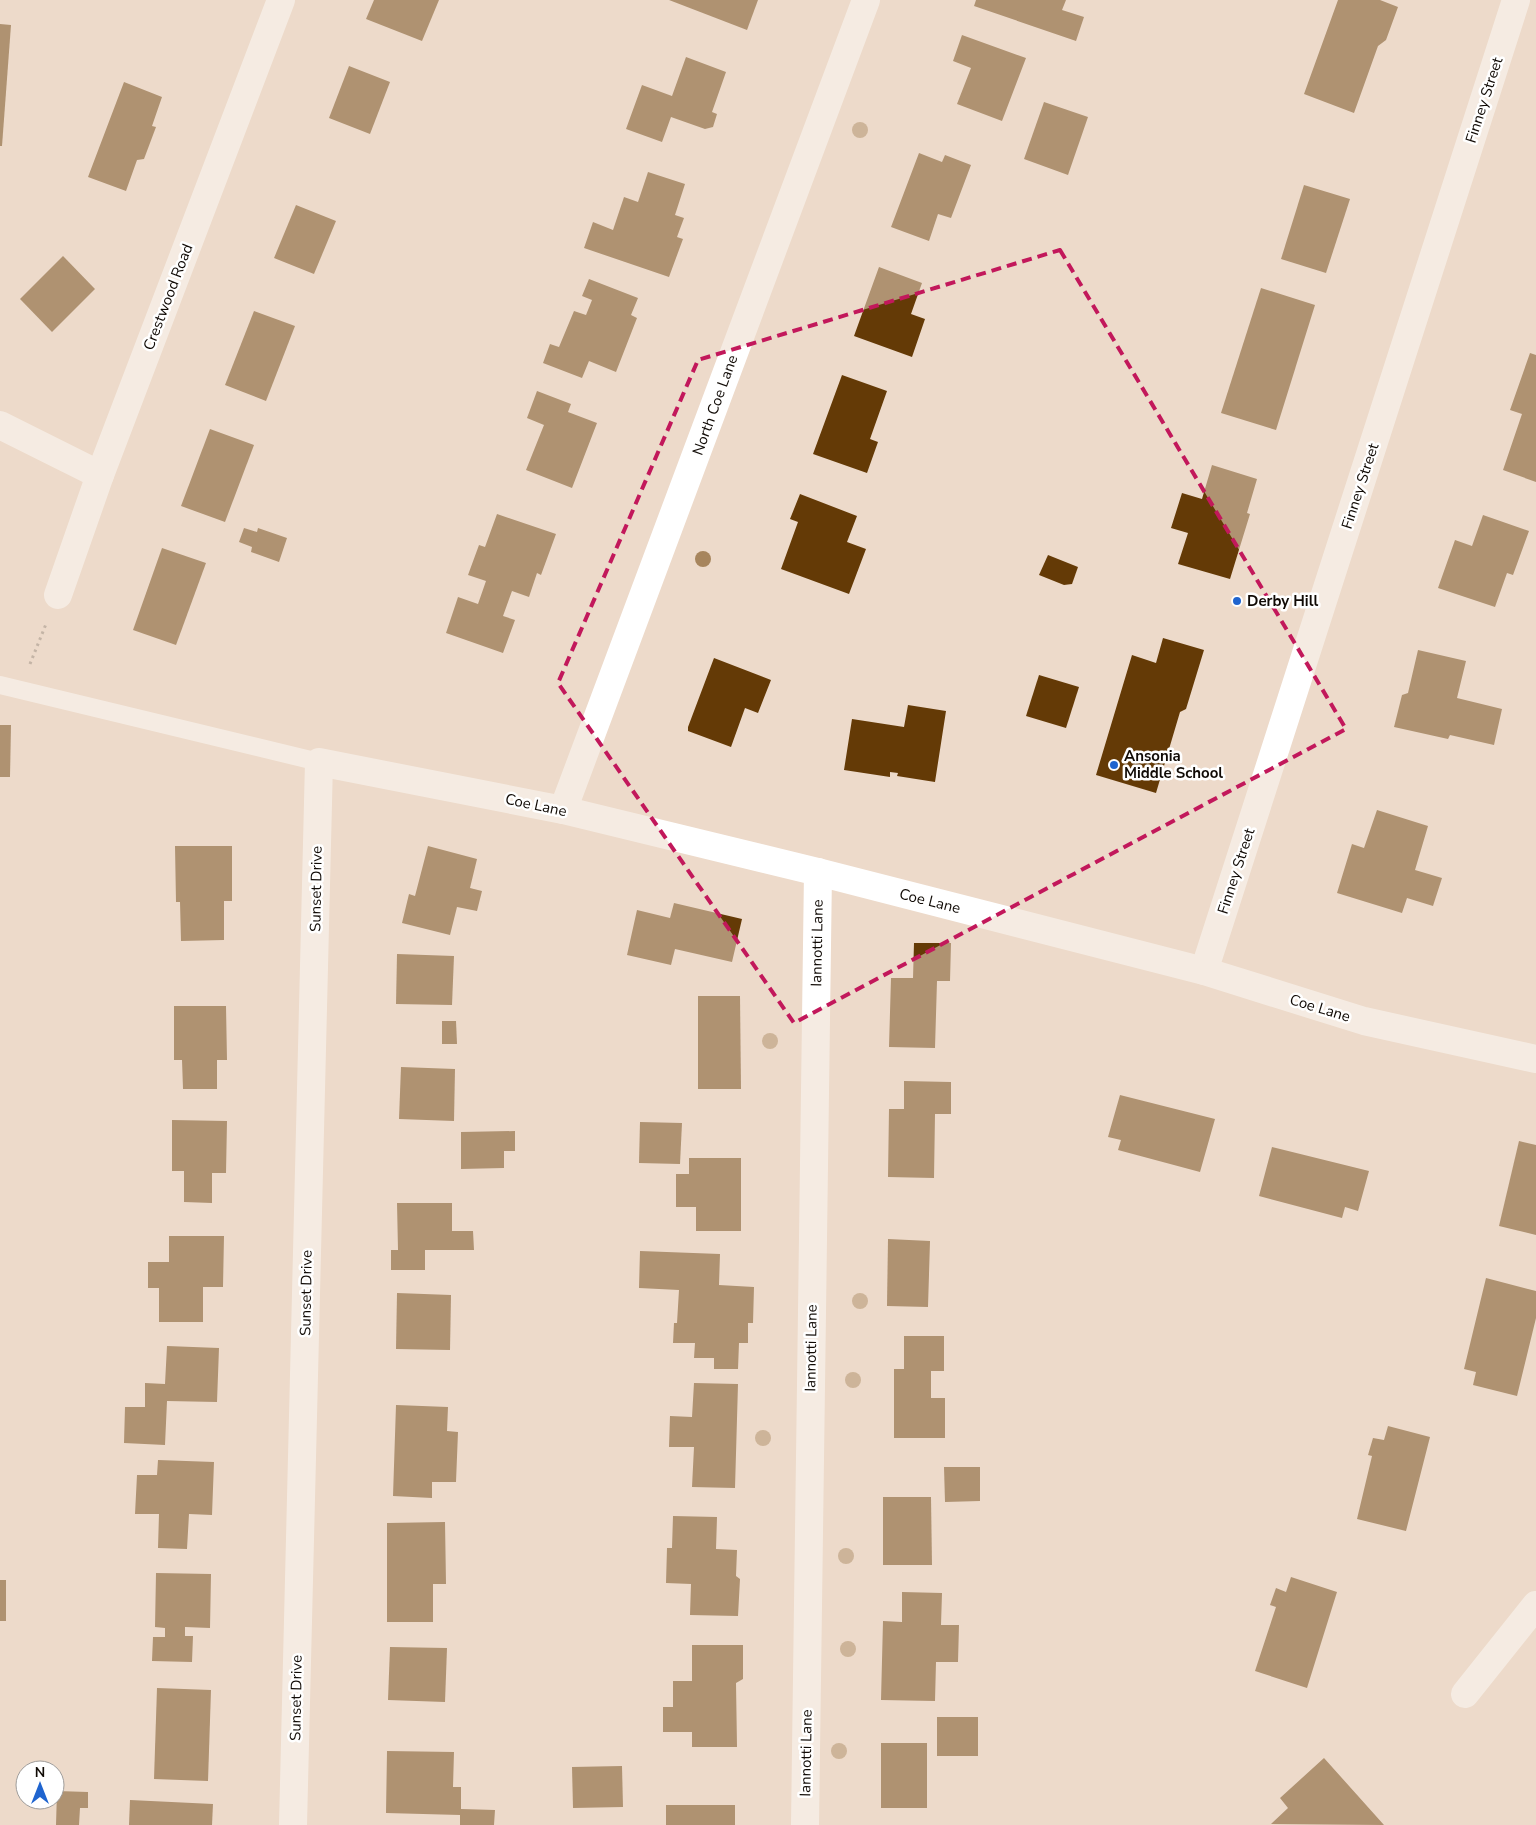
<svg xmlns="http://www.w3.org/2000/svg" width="1536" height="1825" viewBox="0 0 1536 1825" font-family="'Nunito Sans',sans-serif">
  <rect width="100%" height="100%" fill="#eddaca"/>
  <g fill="#643a06">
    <polygon points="374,0 439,0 422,41 366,19"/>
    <polygon points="669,0 758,0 747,30"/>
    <polygon points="976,0 1066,0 1062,10 1084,17 1076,41 974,6"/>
    <polygon points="1338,0 1380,0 1398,7 1386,40 1378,46 1354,113 1304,94"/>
    <polygon points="0,24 11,25 2,146 0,146"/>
    <polygon points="962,35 1026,58 1002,121 957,104 971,68 953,61"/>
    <polygon points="686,57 726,72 712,112 717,114 713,127 705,129 671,117 662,142 626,129 642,85 672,96"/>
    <polygon points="349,66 390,82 370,134 329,118"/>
    <polygon points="124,82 162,97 152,126 156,127 144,159 137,160 126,191 88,177"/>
    <polygon points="1044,102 1088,117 1068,175 1024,159"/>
    <polygon points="919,153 942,162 945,155 971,165 951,218 938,214 929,241 891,227"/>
    <polygon points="648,172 685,184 675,215 684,218 677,237 683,239 669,277 584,248 593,222 613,230 624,197 638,202"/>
    <polygon points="1304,185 1350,199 1326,273 1281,259"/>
    <polygon points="296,205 336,221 314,274 274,258"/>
    <polygon points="63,256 95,289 52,332 20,299"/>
    <polygon points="879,267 922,283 911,314 925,319 912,357 854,336"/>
    <polygon points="589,279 638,298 631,315 637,318 616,372 589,361 582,378 543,363 550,344 559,347 574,311 586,315 592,300 582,296"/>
    <polygon points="1261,288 1315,305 1276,430 1221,413"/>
    <polygon points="254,311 295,326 266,401 225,385"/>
    <polygon points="1530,353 1536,355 1536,482 1503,470 1522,414 1510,410"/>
    <polygon points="842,375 887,391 870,439 878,442 867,473 813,454"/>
    <polygon points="537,391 571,404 568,412 597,423 572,488 526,470 544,425 527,418"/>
    <polygon points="210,429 254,445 225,522 181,506"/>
    <polygon points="1212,465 1257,479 1247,513 1250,514 1230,579 1178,564 1188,533 1171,528 1182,493 1202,499"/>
    <polygon points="800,494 857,516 847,542 866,549 849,594 781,569 798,522 790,519"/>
    <polygon points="497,514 556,534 541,575 537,573 529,597 512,591 503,616 515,620 503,653 446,633 458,597 478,604 486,581 468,575 479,545 485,547"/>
    <polygon points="1483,515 1529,531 1513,575 1507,573 1495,607 1438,588 1455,540 1472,546"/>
    <polygon points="244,528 257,532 258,528 287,538 279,562 251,552 252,547 239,542"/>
    <polygon points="162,548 206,563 176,645 133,630"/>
    <polygon points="1048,555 1078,567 1072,584 1064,585 1039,575"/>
    <polygon points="1163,638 1204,650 1186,709 1180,712 1156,793 1096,775 1132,655 1156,663"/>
    <polygon points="1418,650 1466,661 1457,698 1502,709 1494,745 1450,735 1448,739 1394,727 1402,695 1408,693"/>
    <polygon points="714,658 771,680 758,713 745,708 731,747 688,731 688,727"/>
    <polygon points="1039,675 1079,687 1066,728 1026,716"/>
    <polygon points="908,705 946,711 935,782 897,776 898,773 890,772 890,777 844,770 852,719 904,727"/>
    <polygon points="0,725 11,725 10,777 0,777"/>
    <polygon points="1377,810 1428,826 1415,870 1442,878 1433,906 1407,898 1402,913 1337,893 1352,844 1364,848"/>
    <polygon points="175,846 232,846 232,901 224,901 224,940 181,941 180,902 176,902"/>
    <polygon points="428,846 477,859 470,888 482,891 477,911 457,907 450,935 402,923 409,894 415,896"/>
    <polygon points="674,903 742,919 732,962 675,949 671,965 627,955 637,910 670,918"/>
    <polygon points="914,943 951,943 950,981 937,981 935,1048 889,1047 891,978 913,978"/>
    <polygon points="397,954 454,956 452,1005 396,1004"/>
    <polygon points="698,996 740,996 741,1089 698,1089"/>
    <polygon points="174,1006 226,1006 227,1060 217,1060 217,1089 183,1089 182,1060 174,1060"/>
    <polygon points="442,1021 456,1021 457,1044 442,1044"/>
    <polygon points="401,1067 455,1069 454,1121 399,1119"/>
    <polygon points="904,1081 951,1082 951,1114 935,1114 934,1178 888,1177 889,1109 904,1109"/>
    <polygon points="1120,1095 1215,1119 1200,1172 1118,1150 1121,1140 1108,1137"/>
    <polygon points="172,1120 227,1121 226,1173 212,1173 212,1203 184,1202 184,1171 172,1171"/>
    <polygon points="640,1122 682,1123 680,1164 639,1163"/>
    <polygon points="515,1131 515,1151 504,1151 504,1168 461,1169 461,1132"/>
    <polygon points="1519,1141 1536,1145 1536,1235 1499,1226"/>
    <polygon points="1272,1147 1369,1171 1358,1211 1345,1207 1342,1218 1259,1196"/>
    <polygon points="689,1158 741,1158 741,1231 696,1231 696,1207 676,1207 676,1174 689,1174"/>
    <polygon points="397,1203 452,1203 452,1231 473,1231 474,1250 425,1250 425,1270 391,1270 391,1250 398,1250"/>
    <polygon points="169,1236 224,1236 223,1287 203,1287 203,1322 159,1322 159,1288 148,1288 148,1262 169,1262"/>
    <polygon points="888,1239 930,1241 928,1307 887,1306"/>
    <polygon points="640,1251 720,1254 719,1285 754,1287 753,1323 748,1323 748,1343 739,1343 738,1369 714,1369 714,1358 694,1358 695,1343 673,1343 674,1323 677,1323 679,1290 639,1288"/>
    <polygon points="1486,1278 1536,1291 1536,1318 1517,1396 1473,1385 1476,1372 1464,1369"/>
    <polygon points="397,1293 451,1295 450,1350 396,1349"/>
    <polygon points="904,1336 944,1336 944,1371 931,1371 931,1398 945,1398 945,1438 894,1438 894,1369 904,1369"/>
    <polygon points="167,1346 219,1348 217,1402 167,1401 165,1445 124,1443 125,1407 145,1407 145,1383 165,1384"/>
    <polygon points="694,1383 738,1384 735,1488 692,1487 694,1447 669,1447 670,1416 692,1417"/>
    <polygon points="396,1405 448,1407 447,1431 458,1432 456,1482 432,1482 432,1498 393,1496"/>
    <polygon points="1388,1426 1430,1437 1406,1531 1357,1519 1372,1456 1368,1455 1373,1438 1384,1440"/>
    <polygon points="158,1460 214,1462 212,1515 189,1514 187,1549 158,1548 159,1514 135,1514 137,1475 157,1475"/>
    <polygon points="944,1467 980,1467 980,1501 945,1502"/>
    <polygon points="883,1497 931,1497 932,1565 883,1565"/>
    <polygon points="673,1516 717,1517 716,1549 737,1550 736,1576 740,1579 738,1616 690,1615 691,1584 666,1583 667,1548 672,1548"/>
    <polygon points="445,1522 446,1584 433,1584 433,1622 387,1622 387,1523"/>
    <polygon points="156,1573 211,1574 210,1628 185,1627 185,1636 193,1636 192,1662 152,1661 153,1637 165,1637 165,1628 155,1627"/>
    <polygon points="1291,1577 1337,1592 1307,1688 1255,1671 1276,1607 1270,1605 1276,1588 1286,1592"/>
    <rect x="0" y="1580" width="6" height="41"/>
    <polygon points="902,1592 942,1593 941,1625 959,1625 958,1662 936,1662 935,1701 881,1700 883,1621 902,1622"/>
    <polygon points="692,1645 743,1645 743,1679 736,1683 737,1747 692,1747 692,1732 663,1732 663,1707 673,1707 673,1681 692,1681"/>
    <polygon points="390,1647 447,1648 445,1702 388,1700"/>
    <polygon points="157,1688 211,1690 208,1781 154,1779"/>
    <rect x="937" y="1717" width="41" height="39"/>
    <rect x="881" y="1743" width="46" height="65"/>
    <polygon points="387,1751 454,1752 453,1787 461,1787 461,1809 495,1810 494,1825 460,1825 460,1815 386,1813"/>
    <polygon points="1324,1758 1384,1825 1271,1824 1288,1808 1280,1798"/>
    <polygon points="622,1766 623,1807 573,1808 572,1767"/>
    <polygon points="57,1791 88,1792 88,1808 80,1808 79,1825 56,1825"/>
    <polygon points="130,1800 213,1804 212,1825 129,1825"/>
    <rect x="666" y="1805" width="69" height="20"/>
  </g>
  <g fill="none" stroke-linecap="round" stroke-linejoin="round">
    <polyline stroke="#93867a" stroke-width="3" stroke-dasharray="2.5 4" stroke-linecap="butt" points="30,664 46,624"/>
    <polyline stroke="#fff" stroke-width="18" points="0,685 319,762"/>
    <g stroke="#fff" stroke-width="28">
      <polyline points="0,425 100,475"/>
      <polyline points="58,595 100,475 281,0"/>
      <polyline points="563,810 866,0"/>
      <polyline points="1204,971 1516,0"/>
      <polyline points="1465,1694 1536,1605"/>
      <polyline points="293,1825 319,762 563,810 818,872 1204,971 1364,1021 1536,1059"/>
      <polyline points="805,1825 818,872"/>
    </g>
  </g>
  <g fill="#a7855d">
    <circle cx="860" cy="130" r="8"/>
    <circle cx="703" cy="559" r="8"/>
    <circle cx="770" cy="1041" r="8"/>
    <circle cx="860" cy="1301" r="8"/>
    <circle cx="853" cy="1380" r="8"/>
    <circle cx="763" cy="1438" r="8"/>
    <circle cx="846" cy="1556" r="8"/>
    <circle cx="848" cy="1649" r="8"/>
    <circle cx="839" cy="1751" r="8"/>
  </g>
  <path d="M0 0H1536V1825H0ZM1060,250L1346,729L794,1023L558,683L698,360Z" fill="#eddaca" fill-opacity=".55" fill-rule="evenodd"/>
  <path fill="none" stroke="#c2185b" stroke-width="4" stroke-dasharray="10 6" stroke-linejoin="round" d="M1060,250L1346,729L794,1023L558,683L698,360Z"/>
  <g fill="#1f64cf" stroke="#fff" stroke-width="2">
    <circle cx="1237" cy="601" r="5"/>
    <circle cx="1114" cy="765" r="5"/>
  </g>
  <g text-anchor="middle" stroke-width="5" stroke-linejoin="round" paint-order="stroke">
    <g font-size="15" fill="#100a05" stroke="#fff">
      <text transform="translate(1484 100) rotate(-72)" y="5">Finney Street</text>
      <text transform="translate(168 297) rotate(-69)" y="5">Crestwood Road</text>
      <text transform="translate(715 405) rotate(-70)" y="5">North Coe Lane</text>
      <text transform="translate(1360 486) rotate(-72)" y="5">Finney Street</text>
      <text transform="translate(536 805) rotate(12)" y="5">Coe Lane</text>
      <text transform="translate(1236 871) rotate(-72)" y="5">Finney Street</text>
      <text transform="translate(316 889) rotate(-89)" y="5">Sunset Drive</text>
      <text transform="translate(930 901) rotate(14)" y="5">Coe Lane</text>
      <text transform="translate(817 943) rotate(-89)" y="5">Iannotti Lane</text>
      <text transform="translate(1320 1008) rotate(17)" y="5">Coe Lane</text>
      <text transform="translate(306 1293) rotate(-89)" y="5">Sunset Drive</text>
      <text transform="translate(811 1348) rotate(-89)" y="5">Iannotti Lane</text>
      <text transform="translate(296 1698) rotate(-89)" y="5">Sunset Drive</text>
      <text transform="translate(806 1753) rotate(-89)" y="5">Iannotti Lane</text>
    </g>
    <g font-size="15" font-weight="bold" fill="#100a05" stroke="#fff" text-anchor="start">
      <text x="1247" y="606">Derby Hill</text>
      <text x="1124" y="761">Ansonia<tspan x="1124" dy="17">Middle School</tspan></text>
    </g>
  </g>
  <g transform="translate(40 1785)"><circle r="24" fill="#ffffff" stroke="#9f9d9b"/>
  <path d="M0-4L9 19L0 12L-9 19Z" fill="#1f64cf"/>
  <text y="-8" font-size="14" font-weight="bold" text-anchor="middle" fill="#100a05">N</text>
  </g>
</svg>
